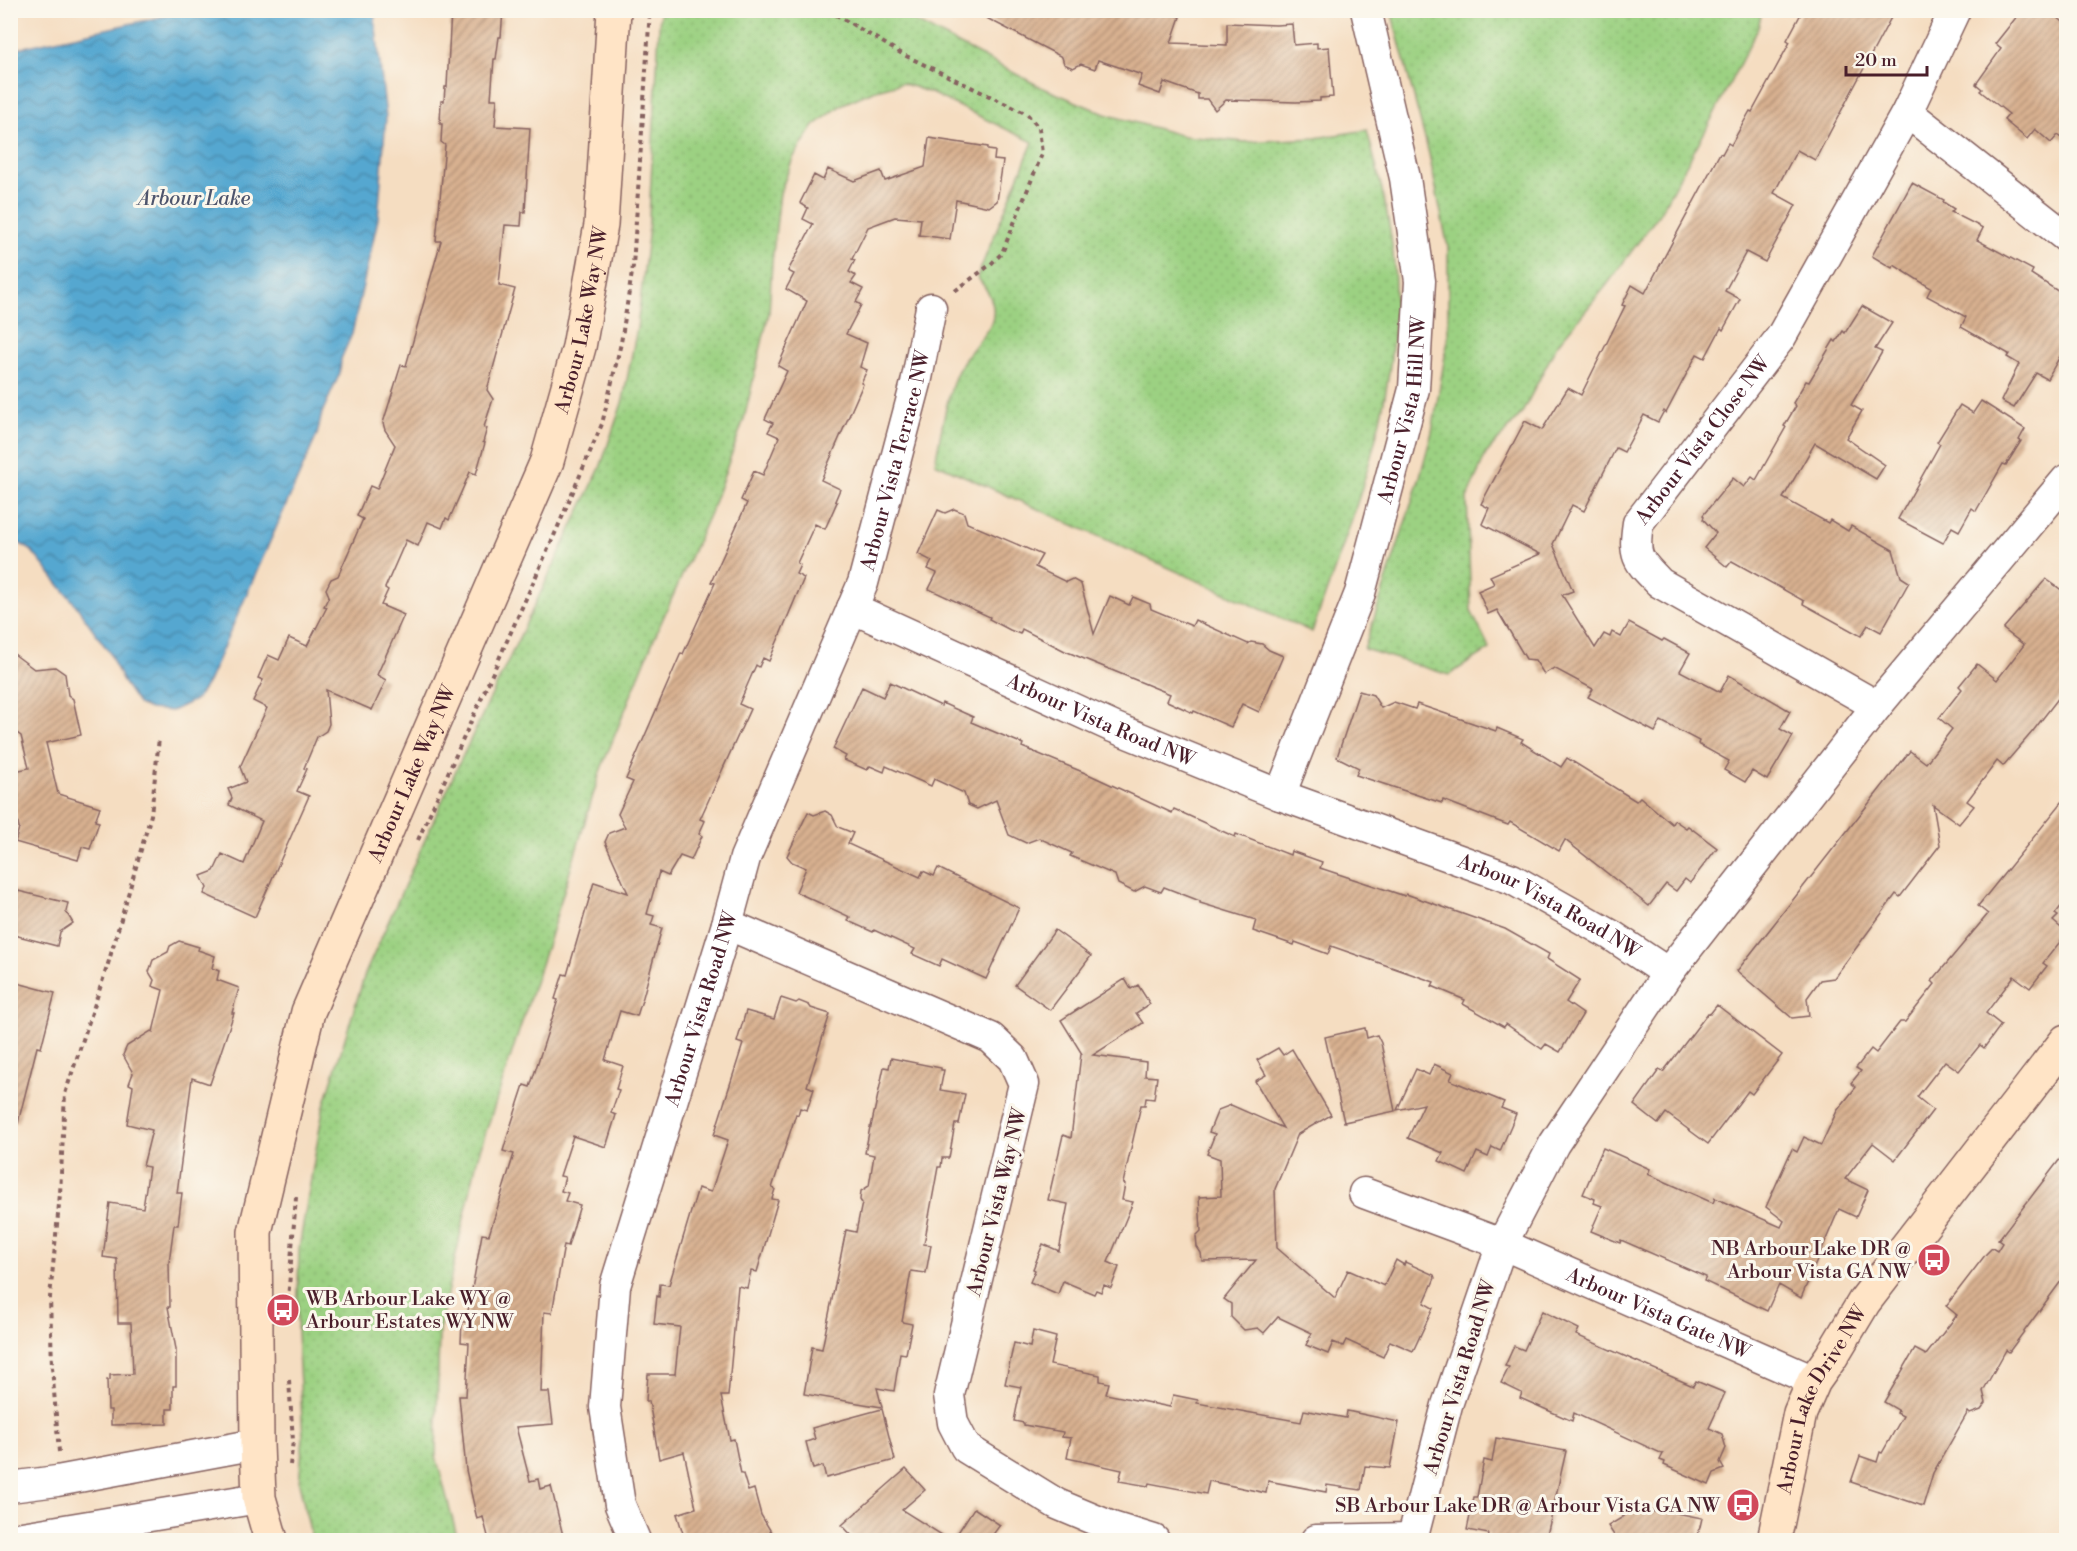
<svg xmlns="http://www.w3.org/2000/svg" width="2077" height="1551" viewBox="0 0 2077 1551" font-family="'Libre Bodoni',serif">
  <defs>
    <pattern id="park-dots" width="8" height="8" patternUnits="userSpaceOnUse" patternTransform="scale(1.5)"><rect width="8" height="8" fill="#9cd182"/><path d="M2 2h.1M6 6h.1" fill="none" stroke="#88b370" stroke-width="1.8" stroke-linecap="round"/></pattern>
    <pattern id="water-waves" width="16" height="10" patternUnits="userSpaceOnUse" patternTransform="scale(1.5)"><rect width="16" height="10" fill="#54a7d0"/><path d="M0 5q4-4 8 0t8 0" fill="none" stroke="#4887a9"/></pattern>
    <pattern id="building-hatch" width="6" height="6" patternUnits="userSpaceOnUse" patternTransform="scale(1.5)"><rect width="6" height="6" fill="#d8b190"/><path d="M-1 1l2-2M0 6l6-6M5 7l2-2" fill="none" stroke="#b18f76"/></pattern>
  </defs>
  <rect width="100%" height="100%" fill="#fbf7ec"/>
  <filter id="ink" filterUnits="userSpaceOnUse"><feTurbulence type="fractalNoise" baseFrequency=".0167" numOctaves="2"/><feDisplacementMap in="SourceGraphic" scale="12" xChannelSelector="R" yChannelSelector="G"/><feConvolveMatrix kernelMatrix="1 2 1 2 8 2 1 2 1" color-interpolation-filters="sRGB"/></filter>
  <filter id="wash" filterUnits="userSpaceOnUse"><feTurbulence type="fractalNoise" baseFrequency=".008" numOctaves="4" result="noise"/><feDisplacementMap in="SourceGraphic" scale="24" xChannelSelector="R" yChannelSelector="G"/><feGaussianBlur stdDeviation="1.35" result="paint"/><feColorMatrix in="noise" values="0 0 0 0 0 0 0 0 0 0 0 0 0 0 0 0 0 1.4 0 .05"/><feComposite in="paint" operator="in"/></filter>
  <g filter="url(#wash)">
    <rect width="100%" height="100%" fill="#f5ddc1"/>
    <g fill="url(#park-dots)" stroke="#737856" stroke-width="1.5">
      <path d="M660,11H895L1041,87L1105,114L1184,136L1246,142L1315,138L1367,130C1378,174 1391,219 1394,265C1403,392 1354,515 1312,632L935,463C941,434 945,404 955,377C971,336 1018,325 977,277L1033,142L931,93L902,83L873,91L843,104L814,126L793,158L780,193L772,262L769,313L744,419L713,506L656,634L601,769L549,940L478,1156L439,1330L436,1456L458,1540H312L299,1483L303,1437L297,1333L299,1248L323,1109L365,974L456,770L600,468L623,400L637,328L648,236Z"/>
      <polygon points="1391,11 1762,11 1758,28 1708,126 1659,214 1606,286 1557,345 1522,413 1486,454 1467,498 1471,611 1490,649 1449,675 1364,649 1419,480 1432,432 1448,338 1448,248 1429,154"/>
    </g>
    <polygon fill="url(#water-waves)" stroke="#4f637e" stroke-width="1.5" points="188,11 374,11 386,117 378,219 352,334 341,359 340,373 322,413 317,435 208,682 197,699 172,711 150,709 138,704 123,682 109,652 75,604 31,550 16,541 11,540 10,50"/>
    <g id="blocks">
      <g fill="url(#building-hatch)">
        <polygon points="451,10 503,10 501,37 499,37 496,59 494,59 491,99 497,99 495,126 530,128 525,212 522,212 521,226 505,225 499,285 515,289 487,390 493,399 484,427 487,428 483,442 485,443 476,474 470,472 449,520 446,518 442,528 428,522 418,546 406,540 385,588 388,590 381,605 404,615 377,675 386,680 372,710 326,690 329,724 326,731 317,737 304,768 307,769 297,791 309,796 255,917 204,894 207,888 201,876 214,871 222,854 244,864 262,821 229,805 232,798 228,789 246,782 240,767 267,708 253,701 263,680 258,678 268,655 279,660 289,638 307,646 327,607 324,606 329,596 326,589 331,579 338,576 363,519 357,516 370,486 377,489 395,445 385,430 383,423 401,365 406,366 441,241 436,241 445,145 441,142 442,124 440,124 441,101 444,101 445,87 447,87"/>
        <polygon points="971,10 1160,10 1180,17 1171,43 1227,45 1227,23 1276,25 1292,24 1294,45 1317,43 1317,48 1329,47 1333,97 1320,98 1320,101 1296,102 1226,100 1215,110 1207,99 1198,99 1198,94 1164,82 1160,94 1138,86 1142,75 1098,60 1095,69 1081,64 1073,68 1064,64 1062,57"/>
        <polygon points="1803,10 1895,10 1815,160 1797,150 1774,193 1796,205 1765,262 1746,252 1725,291 1740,299 1723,330 1721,328 1705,358 1697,354 1666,413 1664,411 1658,422 1644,415 1624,452 1616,448 1584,511 1572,505 1553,544 1573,591 1562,595 1595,648 1604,634 1610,637 1612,632 1621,637 1629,623 1662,641 1664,639 1690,653 1680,671 1720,692 1729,675 1790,711 1780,729 1793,736 1767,780 1752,771 1745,782 1724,770 1729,761 1698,744 1699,741 1661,721 1655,732 1588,697 1593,689 1554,668 1544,674 1535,660 1526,659 1497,610 1488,614 1478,591 1494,584 1490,576 1540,554 1482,524 1489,508 1481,504 1525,421 1542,430 1568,388 1581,395 1625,306 1622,305 1632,285 1645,293 1720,153 1722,154 1728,143 1731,145 1750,111 1752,112 1790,42 1787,40"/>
        <polygon points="2022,10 2048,10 2067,25 2067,142 2058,135 2051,143 2035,129 2027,139 2004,120 2009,114 1980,91 1982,89 1976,84 2001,49 1995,44"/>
        <polygon points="929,138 988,147 988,150 995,151 994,160 1003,161 997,201 989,207 956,200 950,239 919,235 921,219 895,217 868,227 852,259 855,260 849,272 856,276 851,283 863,289 856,302 861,305 846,334 867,343 860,367 867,370 861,383 863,384 821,480 840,489 835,501 837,502 825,529 815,524 797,563 800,565 796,574 804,578 769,661 763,658 759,667 756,665 739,704 750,709 700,819 705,821 699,834 702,836 691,860 680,856 668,876 659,872 647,914 654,916 651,925 662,928 643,997 637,1016 620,1011 605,1060 623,1066 616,1089 619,1090 611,1113 616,1115 606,1147 573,1136 560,1176 565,1177 561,1191 568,1193 565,1201 580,1205 568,1246 564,1245 552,1313 544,1312 541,1392 549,1392 553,1424 516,1427 530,1481 538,1479 540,1489 551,1486 564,1540 489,1540 483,1517 477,1519 466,1470 459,1396 466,1396 469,1343 461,1342 462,1322 466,1322 482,1234 489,1235 514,1154 503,1151 509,1131 524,1085 530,1087 558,1000 555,999 563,974 567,975 594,882 628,893 605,842 609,833 625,827 618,814 633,782 626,779 681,653 683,654 715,583 711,582 747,503 741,500 754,471 763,475 779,437 768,432 773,423 765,419 787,371 778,366 807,301 786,289 794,274 788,271 813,224 803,219 808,208 800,203 814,175 823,180 828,169 854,181 881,171 885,181 925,167"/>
        <polygon points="1912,183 1944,200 1943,202 1954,209 1951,212 1983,228 1977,240 2033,270 2031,274 2067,297 2067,344 2047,379 2036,373 2014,408 2001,401 2019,364 2007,357 2009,354 1961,327 1966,317 1927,296 1931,288 1894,265 1892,268 1872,256"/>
        <polygon points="1862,306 1892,323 1875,349 1882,352 1851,405 1862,411 1846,438 1885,465 1876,479 1815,443 1783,498 1828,523 1830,520 1848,531 1851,526 1893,550 1901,577 1909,582 1881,632 1868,625 1861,636 1803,604 1804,601 1732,561 1727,567 1704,548 1716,533 1703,519 1704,517 1703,515 1733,478 1744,487 1752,477 1756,480 1786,427 1784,426 1796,406 1793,403 1806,381 1809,382 1834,340 1836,342 1843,331 1845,333"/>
        <polygon points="1981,401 2025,429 2019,440 2021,441 2006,465 2003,464 1976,511 1972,508 1959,531 1952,527 1943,543 1898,519 1940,444 1937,442 1960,405 1973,413"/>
        <polygon points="954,509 964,513 967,523 1042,555 1035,567 1066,582 1072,579 1081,584 1094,634 1110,596 1129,605 1133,597 1150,604 1151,609 1192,626 1195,620 1248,644 1251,642 1262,644 1269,650 1283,656 1259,712 1242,704 1231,727 1194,711 1193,713 1167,701 1170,694 1065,651 1022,629 1020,634 1010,630 989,619 990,617 929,589 937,573 928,569 932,561 918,554 938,510 945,513"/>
        <polygon points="2046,579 2067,594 2067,687 2033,731 2003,766 1997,761 1967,801 1974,806 1959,824 1933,805 1940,845 1900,897 1896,894 1834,978 1820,980 1807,998 1809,1016 1792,1018 1737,971 1910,751 1926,763 1952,729 1939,718 1962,689 1959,686 1977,664 1997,680 2024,645 2003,629"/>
        <polygon points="10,651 34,669 55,667 65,674 68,695 73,699 81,735 46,743 58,794 100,807 95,821 99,822 90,849 82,847 78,860 15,842 19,828 10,790 10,772 29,768 21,736 10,728"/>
        <polygon points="890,682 941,706 942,703 973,717 971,722 1023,744 1022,747 1090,775 1172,813 1174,809 1235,837 1236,834 1290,855 1291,851 1322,862 1320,868 1405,896 1406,894 1505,929 1549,954 1547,959 1580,980 1566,1002 1583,1014 1560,1052 1546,1044 1542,1049 1506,1024 1504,1027 1463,1004 1465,1000 1432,986 1434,982 1331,946 1328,954 1295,942 1294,945 1253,931 1256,920 1200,903 1200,901 1164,887 1161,892 1145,886 1134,892 1118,884 1115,875 1070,856 1072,853 1039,838 1026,843 1009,835 996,800 977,809 968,805 964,793 934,779 931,786 886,766 884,772 870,766 867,770 844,760 846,756 833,749 862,687 883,697"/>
        <polygon points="1359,691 1373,695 1381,708 1394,702 1415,709 1417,704 1496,731 1497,728 1523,739 1521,742 1561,767 1567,758 1636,801 1640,797 1672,824 1674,820 1686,828 1688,826 1717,848 1690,883 1685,879 1676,891 1666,884 1649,906 1565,840 1559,851 1510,822 1508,825 1443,800 1442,803 1356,775 1359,768 1337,757"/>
        <polygon points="2067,796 2067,899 2055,914 2058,916 2053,921 2067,933 2043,963 2047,966 2030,988 2014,976 1986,1013 2001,1025 1984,1048 1980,1045 1959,1071 1945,1061 1917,1097 1933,1110 1895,1160 1873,1143 1845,1179 1868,1190 1856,1217 1839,1209 1801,1298 1779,1285 1767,1311 1704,1281 1706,1277 1621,1240 1620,1243 1591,1231 1602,1206 1594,1203 1595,1199 1583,1194 1603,1148 1650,1169 1648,1174 1713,1203 1715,1198 1781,1227 1784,1221 1766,1207 1792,1149 1797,1152 1804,1137 1821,1145 1837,1111 1856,1087 1851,1083 1861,1071 1856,1068 1871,1049 1876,1053 1900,1022 1905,1022 1935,984 1932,981 1988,914 1978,906"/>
        <polygon points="825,811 832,815 838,827 853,833 848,844 920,877 923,871 934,876 938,868 1019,908 986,979 942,959 939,966 912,954 915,949 874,930 873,932 848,921 850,917 796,892 806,868 792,862 787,856 808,812 814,815"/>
        <polygon points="10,889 68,903 66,912 73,923 60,932 57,946 10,934"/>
        <polygon points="1055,930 1091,956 1050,1010 1015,985"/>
        <polygon points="179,941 199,947 198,950 215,956 212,968 219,971 217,980 239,988 232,1013 234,1013 210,1084 192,1078 177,1193 182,1193 178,1225 174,1225 169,1262 170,1307 168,1307 176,1349 176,1386 173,1386 173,1409 167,1409 167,1424 111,1425 111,1410 108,1410 107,1380 110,1380 110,1375 133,1374 131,1323 118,1323 117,1259 103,1257 110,1203 143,1208 149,1167 143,1166 152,1130 127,1124 133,1086 129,1084 133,1073 123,1055 127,1046 151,1031 153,1032 163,990 152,986 154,980 149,972 153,960 168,952 170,946"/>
        <polygon points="1125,979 1131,989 1138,985 1150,1004 1136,1013 1143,1023 1093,1055 1146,1062 1145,1076 1157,1077 1154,1099 1146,1098 1145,1105 1141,1105 1123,1183 1125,1184 1122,1200 1133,1202 1108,1262 1119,1267 1111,1288 1104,1285 1101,1292 1096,1290 1094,1294 1063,1281 1058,1294 1030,1282 1035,1270 1033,1269 1043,1244 1059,1251 1068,1204 1048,1200 1063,1135 1071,1138 1081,1054 1082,1054 1061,1020"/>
        <polygon points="10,981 55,993 41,1048 37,1047 18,1123 10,1122"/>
        <polygon points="781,998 796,1003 799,1001 809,1005 811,1008 830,1014 807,1086 814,1089 807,1110 800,1108 798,1115 796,1114 772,1188 775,1189 772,1199 778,1200 757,1272 751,1271 747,1288 738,1286 728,1396 721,1396 730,1440 734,1439 741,1474 743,1474 748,1491 754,1489 761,1515 776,1540 685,1540 677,1514 696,1508 684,1452 659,1459 649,1401 646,1401 648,1374 675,1374 680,1327 654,1324 657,1296 659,1297 660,1284 669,1285 698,1188 711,1192 728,1140 714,1135 743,1044 737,1042 746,1011 774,1019"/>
        <polygon points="1717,1005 1782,1055 1752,1094 1748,1091 1708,1144 1666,1113 1658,1124 1634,1105 1659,1070 1663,1072 1708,1013 1710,1014"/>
        <polygon points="1365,1028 1367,1038 1377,1035 1381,1043 1395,1111 1344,1122 1325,1037"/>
        <polygon points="1278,1048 1283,1055 1292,1049 1331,1115 1298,1134 1275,1189 1277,1248 1335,1298 1348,1270 1384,1286 1396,1260 1404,1265 1405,1262 1434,1275 1435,1278 1424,1303 1433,1308 1413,1351 1390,1341 1383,1357 1346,1340 1343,1346 1333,1342 1328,1354 1306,1345 1312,1333 1278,1317 1264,1333 1258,1328 1244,1330 1231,1317 1231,1304 1224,1299 1256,1260 1202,1261 1201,1253 1197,1247 1196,1236 1201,1231 1199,1197 1221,1196 1220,1159 1207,1154 1215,1134 1209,1132 1218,1110 1231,1105 1283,1128 1255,1081 1266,1075 1257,1060"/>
        <polygon points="891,1058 941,1068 941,1070 944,1070 940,1090 965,1094 959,1124 955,1124 949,1158 942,1158 941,1167 938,1167 924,1244 931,1245 926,1273 911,1271 902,1322 912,1324 906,1354 900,1353 894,1391 877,1388 882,1407 804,1394 812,1347 822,1349 846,1230 856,1232 862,1203 860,1200 861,1191 869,1186 874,1155 865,1153 870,1127 871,1127 884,1067 889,1068"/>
        <polygon points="1434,1064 1453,1073 1450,1080 1504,1102 1501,1108 1516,1114 1500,1151 1492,1147 1488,1157 1477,1152 1467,1174 1439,1161 1443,1153 1408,1138 1424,1104 1397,1110 1416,1069 1429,1075"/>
        <polygon points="2067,1150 2067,1273 2009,1352 2006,1350 1983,1391 1986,1403 1981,1410 1970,1414 1968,1412 1933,1473 1923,1506 1851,1482 1860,1456 1877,1462 1880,1452 1882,1453 1903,1416 1897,1413 1898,1410 1884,1402 1915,1349 1926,1355 1957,1315 1946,1306 1986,1254 1992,1248 1997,1251 2002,1243 1998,1240"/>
        <polygon points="1542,1311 1579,1329 1576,1335 1693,1386 1696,1381 1725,1393 1709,1428 1722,1434 1726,1448 1720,1462 1724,1469 1714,1473 1709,1485 1664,1465 1665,1462 1660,1460 1663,1454 1574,1413 1572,1421 1520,1398 1522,1393 1501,1383 1509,1367 1505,1366 1514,1346 1524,1350"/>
        <polygon points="1033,1331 1056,1337 1050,1365 1100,1375 1100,1381 1109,1383 1106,1394 1170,1407 1173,1395 1198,1400 1197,1403 1301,1422 1304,1410 1346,1418 1347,1411 1399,1422 1390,1468 1365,1466 1361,1490 1327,1485 1326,1492 1268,1481 1266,1493 1209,1481 1206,1494 1149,1483 1148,1486 1119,1481 1122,1470 1067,1458 1071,1438 1062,1437 1063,1432 1024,1425 1024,1423 1014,1421 1021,1387 1005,1384 1014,1343 1030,1347"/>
        <polygon points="882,1409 895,1460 826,1478 823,1466 813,1469 806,1442 815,1439 812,1428"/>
        <polygon points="1496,1438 1566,1451 1546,1540 1488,1540 1489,1534 1467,1530 1474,1497 1477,1497 1484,1460 1492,1462"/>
        <polygon points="906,1469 925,1490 902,1510 950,1540 856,1540 842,1525"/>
        <polygon points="1625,1506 1656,1512 1656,1509 1702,1518 1697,1540 1617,1540 1608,1526 1623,1517"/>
        <polygon points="974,1508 1000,1525 989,1540 953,1540"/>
      </g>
    </g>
  </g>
  <g filter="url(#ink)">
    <use href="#blocks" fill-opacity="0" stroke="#866260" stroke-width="1.5"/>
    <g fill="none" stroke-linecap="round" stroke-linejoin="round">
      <g stroke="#866260" stroke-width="33">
        <g id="street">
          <polyline points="1907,112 2066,237"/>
          <path id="s1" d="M852,608L1113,727L1280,795L1512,879L1611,935L1668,973L1554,1144L1502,1244L1447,1405L1412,1540"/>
          <path id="s2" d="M1877,706L1660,583C1637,560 1633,557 1638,523L1781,337L1907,112L1955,10"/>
          <path id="s3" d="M1280,795L1360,593L1414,389L1420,281L1405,178L1366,10"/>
          <polyline points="727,924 991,1038 1013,1059 1024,1084 949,1395 953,1423 966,1448 1057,1504 1112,1527 1154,1540"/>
          <polyline points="1668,973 1877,706 2066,480"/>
          <path id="s4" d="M1364,1193L1502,1244L1814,1381"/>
          <polyline points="10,1487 57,1481 257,1444"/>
          <polyline points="10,1539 259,1498"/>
          <path id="s5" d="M635,1540L620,1505L605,1407L615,1286L727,924L745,858L863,583L916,383L931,308"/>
          <polyline points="1316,1540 1411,1538"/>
        </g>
      </g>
      <g stroke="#866260" stroke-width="36">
        <g id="secondary">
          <path id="s6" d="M271,1540L259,1498L257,1444L255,1232L308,1012L547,461L579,347L601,225L614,10"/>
          <path id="s7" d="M1774,1540L1800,1413L1814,1381L1831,1357L1864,1302L2066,1041"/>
        </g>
      </g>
      <g stroke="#866260" stroke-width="4" stroke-dasharray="4.5 4.5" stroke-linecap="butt">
        <polyline points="828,10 904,55 1027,114 1039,128 1042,154 1002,253 990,265 952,293"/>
        <polyline points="418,840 557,529 602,424 621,343 633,266 650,10"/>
        <polyline points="288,1300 296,1197"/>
        <polyline points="289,1380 293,1441 290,1465"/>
        <polyline points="59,1452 52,1367 50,1297 60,1194 65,1094 108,964 151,815 159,738"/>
      </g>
      <use href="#street" stroke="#fff" stroke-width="30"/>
      <use href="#secondary" stroke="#ffe4c6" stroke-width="33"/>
    </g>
  </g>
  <defs>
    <g id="bus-disc" transform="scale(1.725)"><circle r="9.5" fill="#d1495b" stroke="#fbf7ec"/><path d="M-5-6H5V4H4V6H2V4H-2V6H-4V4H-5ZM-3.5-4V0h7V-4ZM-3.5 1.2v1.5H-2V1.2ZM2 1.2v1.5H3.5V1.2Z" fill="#fff"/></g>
  </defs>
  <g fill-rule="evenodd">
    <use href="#bus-disc" x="1934" y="1260"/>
    <use href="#bus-disc" x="283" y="1310"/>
    <use href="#bus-disc" x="1743" y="1505"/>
  </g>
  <g text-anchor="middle" stroke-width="6" stroke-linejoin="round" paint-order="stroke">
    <g font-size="20" fill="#4a1f2b" stroke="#fbf7ec">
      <text dy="7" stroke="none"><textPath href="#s6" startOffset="1282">Arbour Lake Way NW</textPath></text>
      <text dy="7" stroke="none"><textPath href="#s3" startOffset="406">Arbour Vista Hill NW</textPath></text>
      <text dy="7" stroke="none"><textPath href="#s2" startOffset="423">Arbour Vista Close NW</textPath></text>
      <text dy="7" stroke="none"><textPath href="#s5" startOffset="1132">Arbour Vista Terrace NW</textPath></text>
      <text dy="7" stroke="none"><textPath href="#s1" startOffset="273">Arbour Vista Road NW</textPath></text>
      <text dy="7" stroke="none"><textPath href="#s6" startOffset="796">Arbour Lake Way NW</textPath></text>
      <text dy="7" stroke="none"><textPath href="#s1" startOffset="759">Arbour Vista Road NW</textPath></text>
      <text dy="7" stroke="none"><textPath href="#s5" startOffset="549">Arbour Vista Road NW</textPath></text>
      <text transform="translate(996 1202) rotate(-76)" y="7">Arbour Vista Way NW</text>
      <text dy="7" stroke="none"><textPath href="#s4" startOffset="318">Arbour Vista Gate NW</textPath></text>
      <text transform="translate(1459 1377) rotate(-73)" y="7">Arbour Vista Road NW</text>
      <text dy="7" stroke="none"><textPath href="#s7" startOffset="150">Arbour Lake Drive NW</textPath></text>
    </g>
    <g font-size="20" fill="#4a1f2b" stroke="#fbf7ec" text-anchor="end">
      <text x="1911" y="1255">NB Arbour Lake DR @<tspan x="1911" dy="23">Arbour Vista GA NW</tspan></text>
      <text x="306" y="1305" text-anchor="start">WB Arbour Lake WY @<tspan x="306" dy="23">Arbour Estates WY NW</tspan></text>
      <text x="1720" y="1512">SB Arbour Lake DR @ Arbour Vista GA NW</text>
    </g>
    <g font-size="21" font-style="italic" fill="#4e556d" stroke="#fbf7ec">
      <text x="194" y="205">Arbour Lake</text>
    </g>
  </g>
  <rect width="2077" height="1551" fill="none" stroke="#fbf7ec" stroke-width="36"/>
  <path d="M1846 66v9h81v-9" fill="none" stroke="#4a1f2b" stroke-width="3"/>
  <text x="1855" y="66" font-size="18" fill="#4a1f2b" stroke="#fbf7ec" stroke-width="4.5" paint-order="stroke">20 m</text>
</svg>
